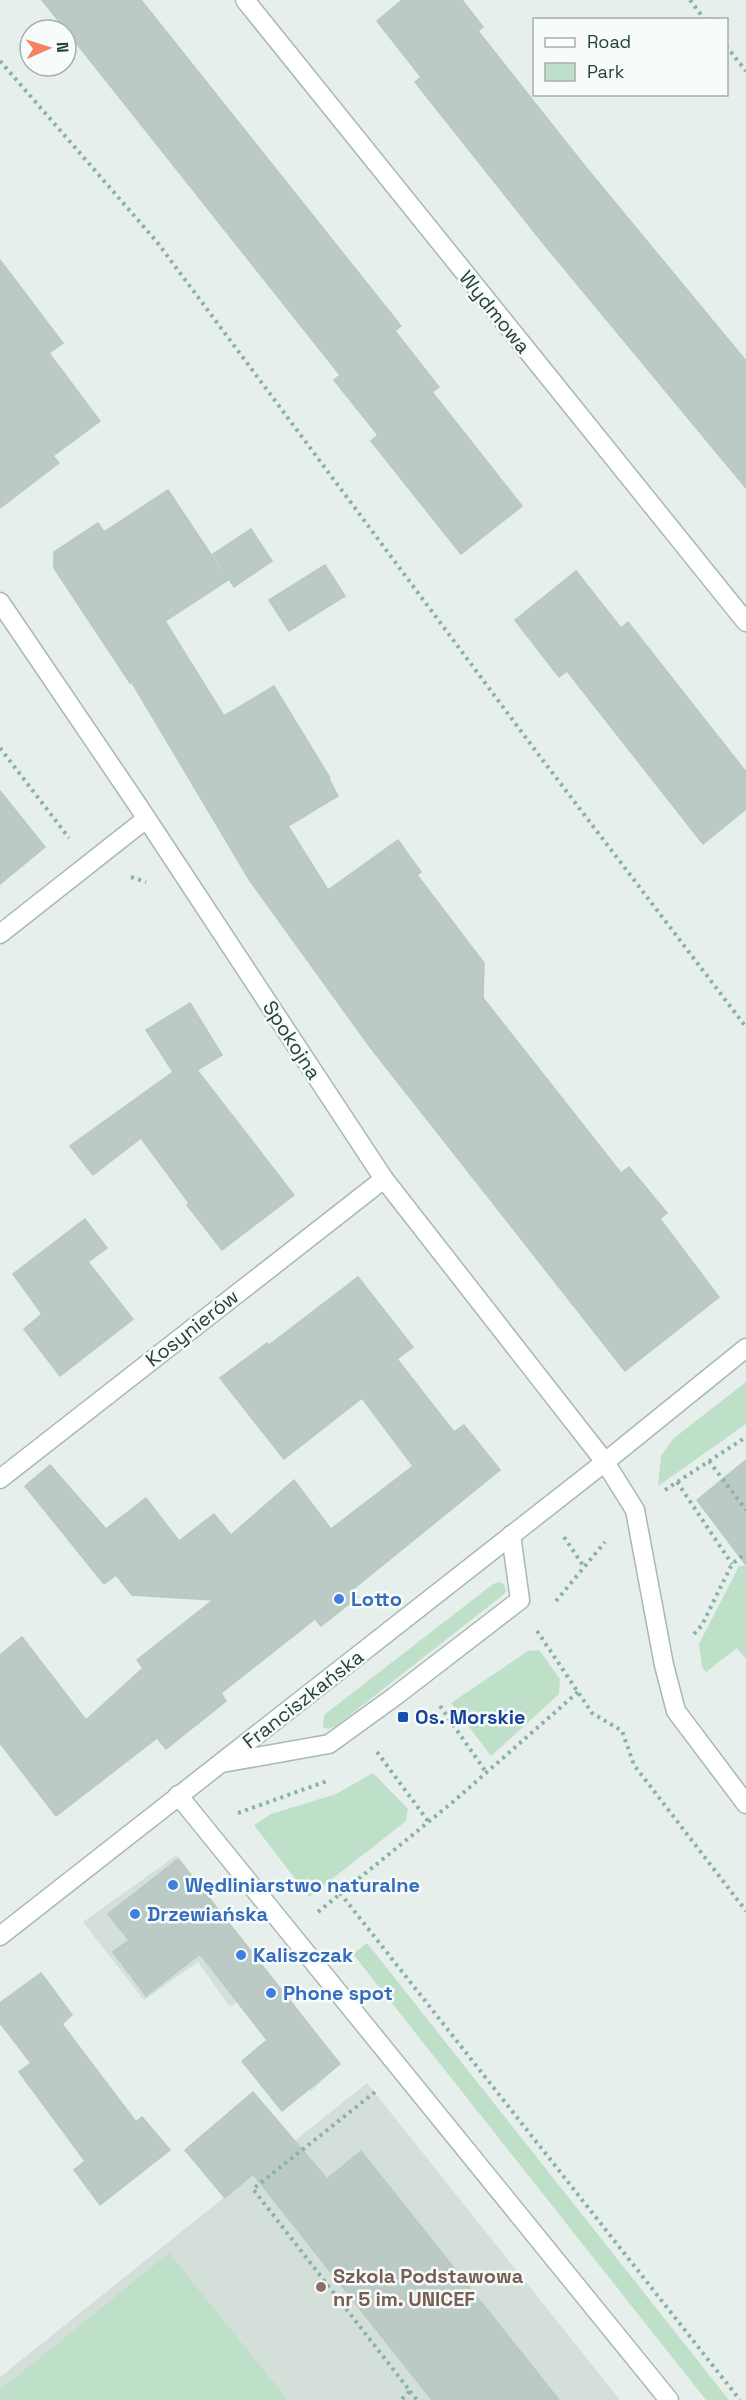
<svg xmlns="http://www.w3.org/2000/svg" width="746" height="2400" font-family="'Space Grotesk',sans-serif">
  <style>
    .built { fill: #d4dfda }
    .green { fill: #bfe0c8 }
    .building { fill: #bbcac4; stroke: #b8c9c2; stroke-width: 1.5 }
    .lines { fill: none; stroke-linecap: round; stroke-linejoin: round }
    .service-casing { stroke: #a8b8b2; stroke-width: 21 }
    .minor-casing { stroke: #a8b8b2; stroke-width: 21 }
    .path { stroke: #86b3a5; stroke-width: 4; stroke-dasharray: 3 4.5; stroke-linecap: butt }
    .service { stroke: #fff; stroke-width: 18 }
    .minor { stroke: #fff; stroke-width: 18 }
    .shop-dot { fill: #3f7fe0; stroke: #f7fbf9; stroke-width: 2 }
    .transit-dot { fill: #1a4fb4; stroke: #f7fbf9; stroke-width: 2 }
    .education-dot { fill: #8d6e63; stroke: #f7fbf9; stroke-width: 2 }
    .labels { text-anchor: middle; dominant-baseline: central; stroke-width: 5; stroke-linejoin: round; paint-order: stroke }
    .street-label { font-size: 20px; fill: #24423a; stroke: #f7fbf9 }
    .shop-label { font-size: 20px; font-weight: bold; fill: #366cbe; stroke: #f7fbf9; text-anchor: start }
    .transit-label { font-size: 20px; font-weight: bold; fill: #164399; stroke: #f7fbf9; text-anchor: start }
    .education-label { font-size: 20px; font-weight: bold; fill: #785e54; stroke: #f7fbf9; text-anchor: start }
  </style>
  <rect width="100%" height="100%" fill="#e6efeb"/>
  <!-- built -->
  <g class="built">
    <polygon points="177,1855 340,2064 310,2092 239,2001 230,2007 198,1962 144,2000 83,1922"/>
    <polygon points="367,2083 620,2400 0,2400 0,2377"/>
  </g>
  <!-- green -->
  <g class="green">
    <polygon points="746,1382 746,1424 658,1486 661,1456 674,1438"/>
    <polygon points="739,1566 746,1566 746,1659 737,1648 706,1672 702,1667 699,1644"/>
    <polygon points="499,1582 504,1584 506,1592 503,1595 336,1726 329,1729 323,1727 324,1715 493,1584"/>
    <polygon points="539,1650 560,1679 559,1694 491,1756 451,1703 528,1651"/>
    <polygon points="373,1773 408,1809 406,1821 309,1897 254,1825 271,1814 336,1794"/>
    <polygon points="367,1943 729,2400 706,2400 353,1954"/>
    <polygon points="169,2253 288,2400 0,2400 0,2390"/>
  </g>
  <!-- building -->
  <g class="building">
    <polygon points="42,0 141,0 401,326 395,331 439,387 432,392 522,506 461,554 371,441 378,435 334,380 340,375"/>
    <polygon points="402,0 462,0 483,27 478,31 584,165 746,361 746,488 543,243 415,82 421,77 377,21"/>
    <polygon points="0,260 63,343 49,353 100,421 53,456 59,463 0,508"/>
    <polygon points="168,490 228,580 165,621 224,716 274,686 330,778 329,779 338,796 288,826 328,890 398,840 421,872 417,875 484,963 483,998 621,1173 629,1167 667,1213 660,1219 719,1297 625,1371 370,1047 250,881 131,681 130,683 54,568 54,552 98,523 104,532"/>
    <polygon points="251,529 272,561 234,587 213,554"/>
    <polygon points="325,565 345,596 289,631 269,600"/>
    <polygon points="576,571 621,628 628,622 746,772 746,809 703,844 567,671 559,677 515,620"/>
    <polygon points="0,791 45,847 0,884"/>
    <polygon points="190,1003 222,1055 197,1070 294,1195 222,1250 187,1205 189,1203 141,1138 93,1175 70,1146 173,1072 146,1030"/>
    <polygon points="85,1219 107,1248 88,1262 133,1319 60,1376 24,1329 42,1314 13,1274"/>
    <polygon points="358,1277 413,1347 397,1359 454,1432 464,1425 500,1470 352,1590 358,1597 321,1626 315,1619 221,1693 226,1701 166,1749 157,1738 56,1816 0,1743 0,1655 22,1637 86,1720 143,1668 137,1660 213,1600 132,1595 116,1575 104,1584 25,1486 50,1465 106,1529 146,1498 179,1541 214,1514 231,1535 294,1480 331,1529 413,1466 362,1398 284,1459 220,1378 267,1343 269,1345"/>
    <polygon points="746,1460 746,1565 697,1500"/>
    <polygon points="178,1859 340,2064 282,2111 242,2061 267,2040 200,1954 146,1996 113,1952 129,1940 108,1914"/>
    <polygon points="41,1973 72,2015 62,2024 136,2122 142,2117 170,2150 100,2205 74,2170 85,2161 19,2072 31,2063 0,2023 0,2003"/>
    <polygon points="253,2092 327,2179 361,2151 559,2400 432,2400 253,2174 225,2198 185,2150"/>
  </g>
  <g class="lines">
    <defs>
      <g id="service">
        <polyline points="0,934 146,819"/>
        <polyline points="605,1462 635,1510 664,1665 676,1711 746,1804"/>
        <polyline points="222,1763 329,1744 394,1697 520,1600 511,1535"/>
        <polyline points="178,1795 669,2400"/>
      </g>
      <g id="minor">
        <polyline points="245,0 746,622"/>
        <polyline points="0,602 137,804 384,1179 605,1462"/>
        <polyline points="0,1479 384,1179"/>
        <polyline points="0,1936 605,1462 746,1348"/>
      </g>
    </defs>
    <!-- service casing -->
    <use href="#service" class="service-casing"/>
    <!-- minor casing -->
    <use href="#minor" class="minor-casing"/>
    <!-- path -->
    <g class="path">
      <polyline points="690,0 705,20"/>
      <polyline points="726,46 746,71"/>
      <polyline points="0,61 157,242 535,750 746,1027"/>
      <polyline points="0,748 69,838"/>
      <polyline points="131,877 146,882"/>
      <polyline points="709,1461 746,1510"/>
      <polyline points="677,1482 732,1564"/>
      <polyline points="665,1490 746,1437"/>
      <polyline points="564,1537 584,1567"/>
      <polyline points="556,1601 605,1542"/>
      <polyline points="537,1631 592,1713 622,1731 634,1765 746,1911"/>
      <polyline points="694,1634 702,1625 732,1564 746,1553"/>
      <polyline points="440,1706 486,1772"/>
      <polyline points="377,1752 428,1821"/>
      <polyline points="238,1813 327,1781"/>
      <polyline points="340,1893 740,2400"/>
      <polyline points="318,1912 454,1801 578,1692"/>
      <polyline points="375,2092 253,2189 410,2391 401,2400"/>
      <polyline points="410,2391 417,2400"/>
    </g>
    <!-- service -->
    <use href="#service" class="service"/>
    <!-- minor -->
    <use href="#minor" class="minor"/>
  </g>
  <!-- markers -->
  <g class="shop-dot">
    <circle cx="339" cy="1599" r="6"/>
    <circle cx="173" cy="1885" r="6"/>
    <circle cx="135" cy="1914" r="6"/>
    <circle cx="241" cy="1955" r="6"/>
    <circle cx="271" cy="1993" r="6"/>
  </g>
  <rect class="transit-dot" x="397" y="1711" width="12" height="12" rx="3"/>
  <circle class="education-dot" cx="321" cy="2287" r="6"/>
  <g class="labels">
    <!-- street labels -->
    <g class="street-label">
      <text transform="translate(495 312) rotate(51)">Wydmowa</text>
      <text transform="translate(292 1040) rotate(57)">Spokojna</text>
      <text transform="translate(192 1328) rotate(-38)">Kosynierów</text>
      <text transform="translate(303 1699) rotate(-38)">Franciszkańska</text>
    </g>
    <!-- shop labels -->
    <g class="shop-label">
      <text x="351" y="1599">Lotto</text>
      <text x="185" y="1885">Wędliniarstwo naturalne</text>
      <text x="147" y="1914">Drzewiańska</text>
      <text x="253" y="1955">Kaliszczak</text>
      <text x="283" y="1993">Phone spot</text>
    </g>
    <!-- transit labels -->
    <g class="transit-label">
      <text x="415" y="1717">Os. Morskie</text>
    </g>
    <!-- education labels -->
    <g class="education-label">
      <text x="333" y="2276">Szkola Podstawowa<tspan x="333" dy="23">nr 5 im. UNICEF</tspan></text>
    </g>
  </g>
  <!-- legend -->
  <rect x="533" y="18" width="195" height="78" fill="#f7fbf9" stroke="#a3b1ad" stroke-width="1.5"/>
  <rect x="545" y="38" width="30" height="9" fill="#ffffff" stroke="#a3b1ad" stroke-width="1.5"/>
  <text x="587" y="48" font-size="18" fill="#24423a">Road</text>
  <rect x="545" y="63" width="30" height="18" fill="#bfe0c8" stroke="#a3b1ad" stroke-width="1.5"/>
  <text x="587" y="78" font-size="18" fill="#24423a">Park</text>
  <!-- north arrow -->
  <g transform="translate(48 48) rotate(87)"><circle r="28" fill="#f7fbf9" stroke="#a3b1ad" stroke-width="1.5"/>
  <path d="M0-4.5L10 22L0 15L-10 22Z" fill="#f4845f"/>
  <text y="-9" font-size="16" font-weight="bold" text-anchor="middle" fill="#24423a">N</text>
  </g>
</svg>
